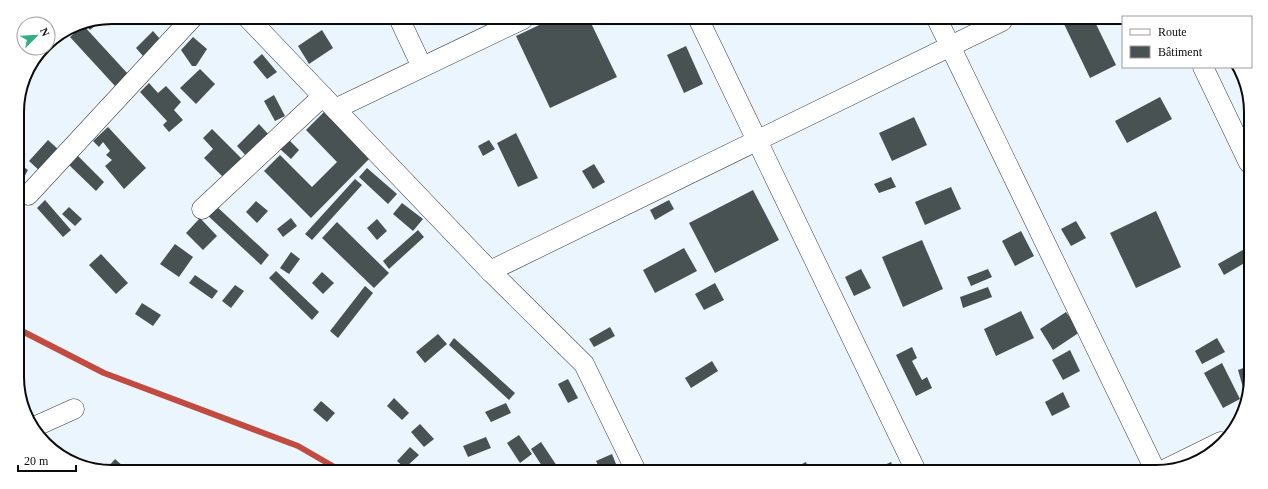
<svg xmlns="http://www.w3.org/2000/svg" width="1268" height="489" font-family="'Times New Roman',serif">
  <style>
    .lines { fill: none; stroke-linecap: round; stroke-linejoin: round }
    .stream { stroke: #c14b41; stroke-width: 6 }
    .building { fill: #495253 }
    .minor-casing { stroke: #3e3e3e; stroke-width: 21 }
    .minor { stroke: #fff; stroke-width: 20 }
    .rim { fill: none; stroke: #0b0b0b; stroke-width: 2 }
  </style>
  <rect width="100%" height="100%" fill="#ebf5fd"/>
  <g class="lines">
    <!-- stream -->
    <polyline class="stream" points="18,329 104,373 298,446 336,468"/>
  </g>
  <!-- building -->
  <g class="building">
    <polygon points="552,19 589,19 617,77 550,108 516,36"/>
    <polygon points="94,21 97,24 90,30 84,23"/>
    <polygon points="1063,22 1095,22 1116,65 1090,78"/>
    <polygon points="83,25 128,74 115,86 70,37"/>
    <polygon points="322,30 333,48 309,64 298,46"/>
    <polygon points="153,31 160,39 143,56 136,48"/>
    <polygon points="193,37 207,49 196,66 192,66 181,50"/>
    <polygon points="686,46 703,84 684,93 667,55"/>
    <polygon points="262,54 277,72 267,79 253,62"/>
    <polygon points="200,69 215,84 196,104 180,88"/>
    <polygon points="149,83 158,93 166,86 181,102 174,110 183,120 169,132 163,125 167,121 140,92"/>
    <polygon points="274,95 285,116 275,121 264,101"/>
    <polygon points="1160,97 1172,119 1127,143 1115,121"/>
    <polygon points="324,112 370,158 311,218 264,171 280,155 312,187 337,162 306,130"/>
    <polygon points="914,117 927,145 892,161 879,133"/>
    <polygon points="259,124 270,136 248,158 237,146"/>
    <polygon points="108,127 146,168 124,189 105,166 112,160 106,155 110,151 103,142 99,147 93,141"/>
    <polygon points="212,129 242,159 223,177 204,158 213,149 203,138"/>
    <polygon points="516,133 538,178 518,187 497,143"/>
    <polygon points="48,140 60,151 41,172 29,161"/>
    <polygon points="289,140 299,150 291,159 280,149"/>
    <polygon points="489,140 495,149 483,156 478,146"/>
    <polygon points="78,156 104,182 96,191 69,165"/>
    <polygon points="18,163 28,170 23,179 18,176"/>
    <polygon points="594,164 605,182 593,189 582,171"/>
    <polygon points="367,168 397,194 388,204 359,177"/>
    <polygon points="891,177 896,187 879,193 874,184"/>
    <polygon points="355,179 362,185 312,240 305,234"/>
    <polygon points="951,187 961,209 925,225 915,202"/>
    <polygon points="753,190 779,240 715,273 689,223"/>
    <polygon points="45,200 71,230 63,237 37,208"/>
    <polygon points="669,200 674,209 655,220 650,210"/>
    <polygon points="256,201 268,211 257,223 246,212"/>
    <polygon points="402,203 423,219 413,231 393,214"/>
    <polygon points="215,205 269,255 261,265 206,214"/>
    <polygon points="69,207 82,219 75,226 62,214"/>
    <polygon points="1156,211 1181,267 1136,288 1110,233"/>
    <polygon points="200,218 217,236 203,250 186,233"/>
    <polygon points="291,218 297,226 283,237 277,229"/>
    <polygon points="377,219 387,231 377,240 367,228"/>
    <polygon points="1076,221 1086,238 1071,246 1061,229"/>
    <polygon points="337,222 389,273 374,288 322,238"/>
    <polygon points="418,230 424,237 389,269 383,261"/>
    <polygon points="1021,231 1034,256 1015,266 1002,241"/>
    <polygon points="922,240 943,289 903,307 882,257"/>
    <polygon points="175,244 193,257 179,277 160,264"/>
    <polygon points="1248,247 1248,261 1224,275 1218,264"/>
    <polygon points="684,248 697,271 655,293 643,270"/>
    <polygon points="291,252 300,259 289,274 280,268"/>
    <polygon points="101,254 128,283 116,294 89,265"/>
    <polygon points="861,269 871,288 854,296 845,277"/>
    <polygon points="988,269 992,277 971,286 967,277"/>
    <polygon points="276,271 319,312 312,320 269,278"/>
    <polygon points="322,272 334,283 323,294 312,283"/>
    <polygon points="195,275 218,291 212,299 189,283"/>
    <polygon points="715,283 724,300 704,310 695,294"/>
    <polygon points="235,285 244,291 231,308 222,301"/>
    <polygon points="365,286 373,293 338,338 330,331"/>
    <polygon points="988,287 992,297 963,308 960,297"/>
    <polygon points="142,303 161,315 153,326 135,314"/>
    <polygon points="1021,311 1034,338 996,356 984,329"/>
    <polygon points="1066,312 1080,332 1053,350 1040,329"/>
    <polygon points="610,327 615,336 594,347 589,339"/>
    <polygon points="438,334 447,344 425,363 416,352"/>
    <polygon points="454,338 515,393 509,400 449,345"/>
    <polygon points="1217,338 1225,352 1202,364 1195,351"/>
    <polygon points="912,347 917,358 912,361 922,380 927,377 932,388 916,396 896,355"/>
    <polygon points="1070,350 1080,371 1063,380 1052,360"/>
    <polygon points="712,361 718,371 691,388 685,378"/>
    <polygon points="1222,363 1240,399 1223,408 1204,373"/>
    <polygon points="1246,367 1246,398 1238,370"/>
    <polygon points="568,379 578,398 568,403 558,384"/>
    <polygon points="1063,392 1070,407 1052,416 1045,402"/>
    <polygon points="394,398 409,413 402,420 387,406"/>
    <polygon points="321,401 335,413 327,422 313,410"/>
    <polygon points="506,403 511,413 491,422 485,412"/>
    <polygon points="420,424 434,439 424,447 411,432"/>
    <polygon points="519,435 532,454 520,463 507,443"/>
    <polygon points="486,437 491,448 468,457 463,446"/>
    <polygon points="541,442 559,469 544,469 531,449"/>
    <polygon points="410,447 419,455 405,468 397,461"/>
    <polygon points="612,454 618,469 600,469 596,461"/>
    <polygon points="115,459 124,467 108,467"/>
    <polygon points="806,462 809,470 798,470 796,467"/>
    <polygon points="891,462 895,471 874,470"/>
  </g>
  <g class="lines">
    <defs>
      <g id="minor">
        <polyline points="248,18 490,271 584,364 635,469"/>
        <polyline points="399,18 422,67"/>
        <polyline points="699,20 916,471"/>
        <polyline points="938,21 1156,472"/>
        <polyline points="1203,67 1249,163"/>
        <polyline points="335,109 523,19"/>
        <polyline points="28,195 193,17"/>
        <polyline points="202,209 323,96"/>
        <polyline points="490,271 1002,21"/>
        <polyline points="34,427 74,409"/>
        <polyline points="1160,472 1221,442"/>
      </g>
    </defs>
    <!-- minor casing -->
    <use href="#minor" class="minor-casing"/>
    <!-- minor -->
    <use href="#minor" class="minor"/>
  </g>
  <!-- crop -->
  <path d="M0 0H1268V489H0ZM112 24H1156A88 88 0 0 1 1244 112V377A88 88 0 0 1 1156 465H112A88 88 0 0 1 24 377V112A88 88 0 0 1 112 24Z" fill="#fff" fill-rule="evenodd"/>
  <path class="rim" d="M112 24H1156A88 88 0 0 1 1244 112V377A88 88 0 0 1 1156 465H112A88 88 0 0 1 24 377V112A88 88 0 0 1 112 24Z"/>
  <!-- legend -->
  <rect x="1122" y="16" width="130" height="52" fill="#ffffff" stroke="#9d9d9d"/>
  <rect x="1130" y="29" width="20" height="6" fill="#ffffff" stroke="#9d9d9d"/>
  <text x="1158" y="36" font-size="12" fill="#0b0b0b">Route</text>
  <rect x="1130" y="46" width="20" height="12" fill="#495253" stroke="#9d9d9d"/>
  <text x="1158" y="56" font-size="12" fill="#0b0b0b">Bâtiment</text>
  <!-- north arrow -->
  <g transform="translate(36 36) rotate(66)"><circle r="19" fill="#ffffff" stroke="#9d9d9d"/>
  <path d="M0-3L7 15L0 10L-7 15Z" fill="#30ae7f"/>
  <text y="-6" font-size="11" font-weight="bold" text-anchor="middle" fill="#0b0b0b">N</text>
  </g>
  <!-- scale -->
  <path d="M18 465v6h58v-6" fill="none" stroke="#0b0b0b" stroke-width="2"/>
  <text x="24" y="465" font-size="12" fill="#0b0b0b" stroke="#ffffff" stroke-width="3" paint-order="stroke">20 m</text>
</svg>
